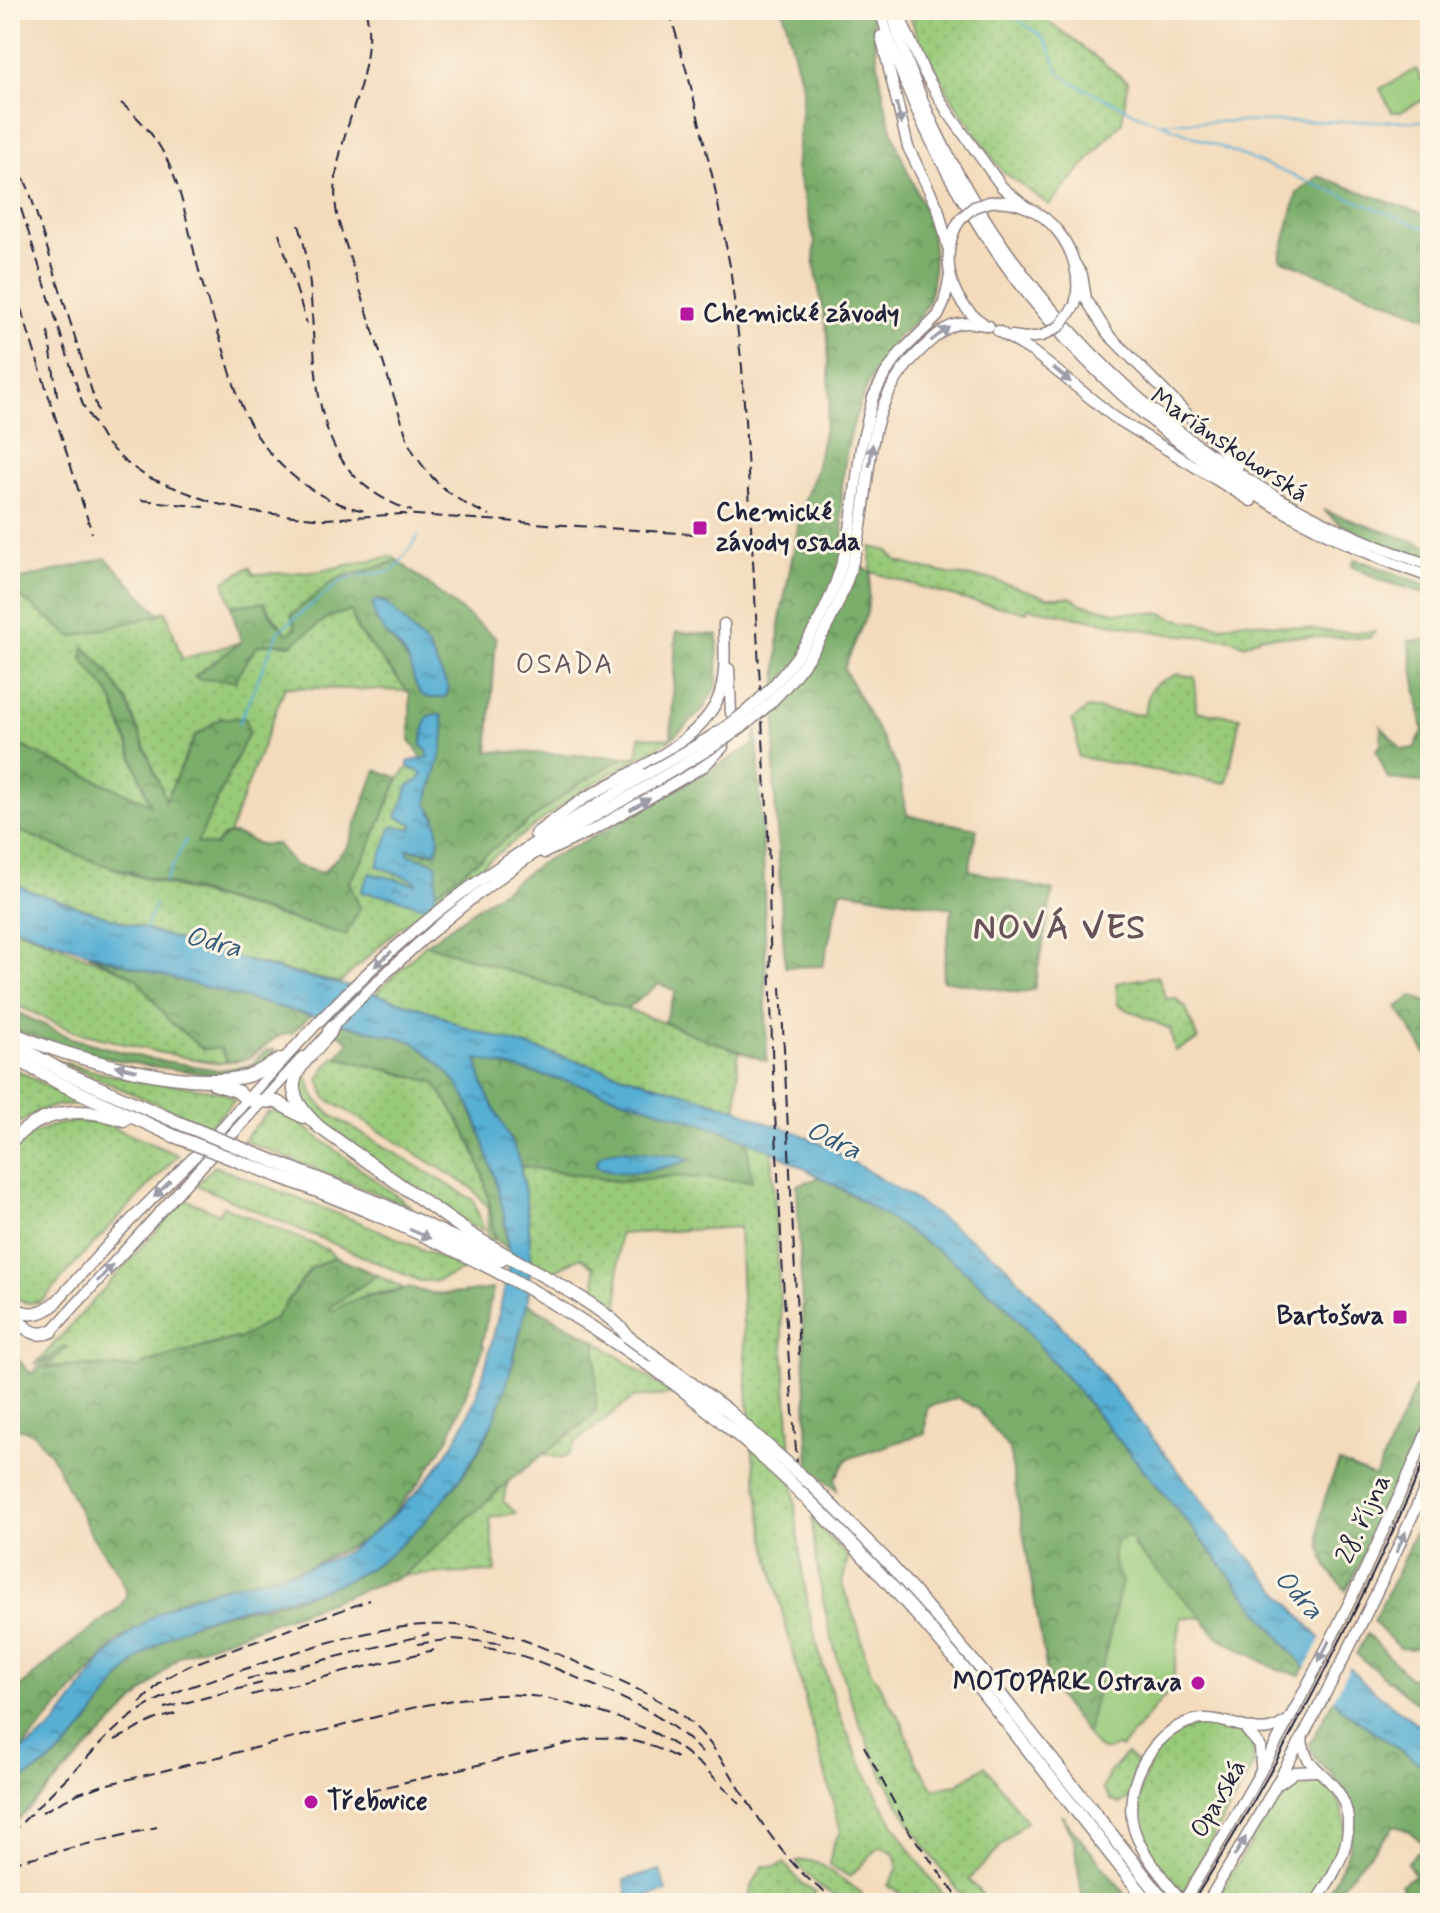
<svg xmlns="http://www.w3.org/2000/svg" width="1440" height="1913" font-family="Mynerve,sans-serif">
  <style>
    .grass { fill: url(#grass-dots); stroke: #5e765a; stroke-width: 2 }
    .forest { fill: url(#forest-crowns); stroke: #4e6852; stroke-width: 2; fill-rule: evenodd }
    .pitch { fill: #99ca7a; stroke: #5e765a; stroke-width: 2 }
    .water { fill: url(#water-ripples); stroke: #3c6888; stroke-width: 2 }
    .pier { fill: #f3dbbc }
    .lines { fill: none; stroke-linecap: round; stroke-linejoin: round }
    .stream { stroke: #57afd4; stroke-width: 2 }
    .major-casing { stroke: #8a7e7c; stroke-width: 13 }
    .highway-casing { stroke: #8a7e7c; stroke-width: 15 }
    .major { stroke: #fff; stroke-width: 10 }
    .highway { stroke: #fff; stroke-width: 12 }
    .tram { stroke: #22223b; stroke-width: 2 }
    .rail { stroke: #22223b; stroke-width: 2; stroke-dasharray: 12 6; stroke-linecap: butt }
    .major-bridge-casing { stroke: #8a7e7c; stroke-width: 13; stroke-linecap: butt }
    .highway-bridge-casing { stroke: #8a7e7c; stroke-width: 15; stroke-linecap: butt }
    .major-bridge { stroke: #fff; stroke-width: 10 }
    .highway-bridge { stroke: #fff; stroke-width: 12 }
    .oneway { fill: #9c9ca7 }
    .poi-dot { fill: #b5179e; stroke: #fcf5e5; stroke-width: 3 }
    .labels { text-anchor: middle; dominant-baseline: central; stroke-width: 6; stroke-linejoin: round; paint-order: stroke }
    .poi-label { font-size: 26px; font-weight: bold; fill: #22223b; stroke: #fcf5e5; text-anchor: start }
    .street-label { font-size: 26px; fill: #22223b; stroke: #fcf5e5 }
    .neighbourhood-label { font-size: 28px; letter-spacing: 2px; fill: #665258; stroke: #fcf5e5 }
    .water-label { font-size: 28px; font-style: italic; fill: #375a78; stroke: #fcf5e5 }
    .district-label { font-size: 34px; font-weight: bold; letter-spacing: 2px; fill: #665258; stroke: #fcf5e5 }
  </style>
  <defs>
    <pattern id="grass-dots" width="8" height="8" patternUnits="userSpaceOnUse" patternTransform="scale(2)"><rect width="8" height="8" fill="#99ca7a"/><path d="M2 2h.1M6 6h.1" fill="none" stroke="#84ad6a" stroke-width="1.8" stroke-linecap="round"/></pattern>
    <pattern id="forest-crowns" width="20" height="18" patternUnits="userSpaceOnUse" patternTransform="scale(2)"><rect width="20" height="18" fill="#7aae6a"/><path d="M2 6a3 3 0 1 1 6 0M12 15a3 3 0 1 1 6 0" fill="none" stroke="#648d58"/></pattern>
    <pattern id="water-ripples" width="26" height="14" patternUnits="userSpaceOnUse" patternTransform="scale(2)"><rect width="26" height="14" fill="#57afd4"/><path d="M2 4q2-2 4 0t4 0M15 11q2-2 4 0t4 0" fill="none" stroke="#488ead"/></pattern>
  </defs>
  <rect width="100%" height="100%" fill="#fcf5e5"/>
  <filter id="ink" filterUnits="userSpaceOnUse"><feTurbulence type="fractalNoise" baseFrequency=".0125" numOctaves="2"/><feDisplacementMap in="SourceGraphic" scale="16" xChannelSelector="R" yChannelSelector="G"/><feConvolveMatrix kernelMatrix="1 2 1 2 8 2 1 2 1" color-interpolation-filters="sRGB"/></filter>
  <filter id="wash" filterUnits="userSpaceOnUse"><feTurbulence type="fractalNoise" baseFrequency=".006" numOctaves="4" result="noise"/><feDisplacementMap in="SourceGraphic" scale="32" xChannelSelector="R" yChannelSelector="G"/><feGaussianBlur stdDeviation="1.8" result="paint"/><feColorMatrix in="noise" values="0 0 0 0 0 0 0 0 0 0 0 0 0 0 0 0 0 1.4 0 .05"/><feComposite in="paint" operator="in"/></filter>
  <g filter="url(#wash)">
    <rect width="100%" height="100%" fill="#f3dbbc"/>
    <!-- grass -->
    <g class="grass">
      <polygon points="908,10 1034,10 1128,82 1122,122 1049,205 1002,171 956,105 918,38"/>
      <polygon points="871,547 888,551 897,561 917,567 954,575 991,579 1047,597 1071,597 1081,604 1116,612 1161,613 1175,619 1222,626 1243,621 1334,632 1375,632 1369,638 1262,636 1245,645 1232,639 1169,634 1028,608 1027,612 966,600 871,572"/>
      <path d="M 392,556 L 397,560 C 381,569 343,573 332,582 C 315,598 307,622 287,634 L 264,603 L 231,606 L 224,581 L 250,567 L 253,574 L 314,572 Z"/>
      <polygon points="10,589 72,636 166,611 182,659 241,642 195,676 240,671 257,646 273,643 291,645 329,617 351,610 357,630 408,691 285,687 229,834 222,836 215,846 196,843 249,732 195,736 166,801 126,700 84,648 82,659 111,696 150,805 15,746 10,741"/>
      <path d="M 1178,674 L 1195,677 L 1196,711 L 1240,717 L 1227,783 L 1078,757 L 1077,735 L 1071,721 L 1088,708 L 1143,715 C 1147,708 1146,702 1149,694 C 1153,682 1167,679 1178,674 Z"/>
      <path d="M 640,736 L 671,739 L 579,792 L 398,929 L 340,983 C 233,961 131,925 28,890 L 10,881 L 10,827 L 126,873 L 346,935 L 349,883 L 368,850 L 399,778 L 408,768 L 408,762 L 429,757 L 409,855 L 433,862 L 436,892 L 578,784 L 625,757 L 637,757 Z"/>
      <polygon points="10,926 137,977 221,1048 227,1062 217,1063 157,1052 73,1031 10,1002"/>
      <polygon points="426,944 626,1009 738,1050 737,1109 463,1027 433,1012 375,994"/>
      <polygon points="1158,976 1166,999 1175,998 1186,1008 1198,1040 1175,1051 1170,1029 1118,1005 1116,983"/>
      <path d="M 335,1057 L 434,1082 C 473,1139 489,1171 493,1242 L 487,1238 L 488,1208 L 472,1188 L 326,1098 L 319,1079 L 326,1066 Z"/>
      <polygon points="54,1060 105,1074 222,1092 235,1100 209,1126"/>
      <path d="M 10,1066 L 84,1106 C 56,1100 31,1112 10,1131 Z"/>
      <path d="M 303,1072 L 306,1072 C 311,1092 316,1103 333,1116 L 473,1200 L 484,1230 L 469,1225 L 361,1151 L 312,1113 L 298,1085 Z"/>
      <polygon points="275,1111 299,1123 413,1208 243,1140 267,1113"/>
      <path d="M 82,1121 L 110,1126 L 178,1155 L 82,1256 L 47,1296 L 39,1302 L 29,1303 L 21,1301 L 10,1293 L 10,1156 C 27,1131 53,1123 82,1121 Z"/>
      <path d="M 747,1140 L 772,1151 C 776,1238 781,1325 788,1412 C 793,1476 796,1541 808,1605 C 829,1713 880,1818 950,1903 L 908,1903 L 910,1899 L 888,1886 L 898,1868 L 894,1853 L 880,1846 L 850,1877 L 829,1864 L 833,1844 L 841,1832 C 817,1740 789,1648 769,1555 C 746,1447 744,1337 739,1227 L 619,1234 L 618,1314 L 597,1298 L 594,1267 L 581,1257 L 551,1272 L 530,1260 L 521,1166 L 622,1182 L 673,1176 L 751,1181 Z"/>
      <polygon points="214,1166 369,1226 466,1269 437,1281 420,1281 196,1185"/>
      <path d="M 185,1199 L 219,1214 L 223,1206 L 328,1250 L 335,1257 L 311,1268 L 275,1318 L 236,1341 L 235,1338 L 143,1363 L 142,1367 C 109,1369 76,1362 43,1368 L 64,1349 L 35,1365 Z"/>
      <polygon points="377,1275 405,1289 367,1295 332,1313 329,1308"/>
      <polygon points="596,1341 673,1395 634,1397 576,1442 568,1455 559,1458 544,1454 591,1417 596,1408"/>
      <polygon points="508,1482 503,1501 516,1513 490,1518 496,1572 404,1575"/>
      <path d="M 812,1519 L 848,1557 L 842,1584 L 858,1627 L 869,1668 L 902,1723 L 917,1763 L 934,1789 L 956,1785 L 985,1766 L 1027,1822 L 1015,1831 L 969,1880 L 990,1903 L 969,1903 C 876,1797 823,1659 812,1519 Z"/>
      <path d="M 1214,1725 C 1239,1731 1256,1734 1254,1764 L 1182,1893 C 1168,1876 1151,1858 1143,1837 C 1130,1802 1148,1747 1184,1730 C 1193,1726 1203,1726 1214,1725 Z"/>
      <polygon points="1126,1754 1139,1765 1128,1799 1119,1804 1111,1800 1103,1789 1109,1773"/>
      <path d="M 1308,1775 C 1339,1784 1353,1823 1341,1853 C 1334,1868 1323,1883 1315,1897 L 1310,1903 L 1214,1903 L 1283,1787 L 1295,1776 Z"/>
      <path d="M 803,1860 L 817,1862 L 862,1893 L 862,1903 C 835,1903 812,1882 796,1861 Z"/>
      <polygon points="784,1863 802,1884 816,1893 810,1897 810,1903 747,1903 754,1882 763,1866 774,1867"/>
    </g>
    <!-- forest -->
    <g class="forest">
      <path d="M 783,10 L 871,10 C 877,58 882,107 900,153 C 918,200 937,220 933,275 C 932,291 928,307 917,320 C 911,327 901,332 895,340 C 851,398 829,489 849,559 L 871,572 L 867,613 L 844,669 L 898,768 L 907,815 L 977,829 L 969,870 L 1053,891 L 1034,989 L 1021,993 L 942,980 L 952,908 L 841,890 L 823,966 L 785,967 L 774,782 L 779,625 L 802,508 L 816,470 L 830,403 L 828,338 L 814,262 L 815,242 L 796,168 L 803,89 Z"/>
      <polygon points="1318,176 1430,217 1430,318 1280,259 1297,193"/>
      <path d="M 1325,511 L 1430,547 L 1430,559 C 1400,549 1346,535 1325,511 Z"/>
      <polygon points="106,558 160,615 72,637 10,589 10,582"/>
      <polygon points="1355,559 1430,586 1430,595 1383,581 1351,566"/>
      <path d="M 397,560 L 496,638 L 488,751 L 625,757 L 578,784 L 435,893 C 437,861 440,864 409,855 L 407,849 L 427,853 L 436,851 L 439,842 L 435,814 L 427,805 L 423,760 L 410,740 L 410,694 L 357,629 L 351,611 L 328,617 L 291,645 L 273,643 L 257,646 L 240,671 L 236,681 L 198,679 L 195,676 L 241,642 L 231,606 L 264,602 L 272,617 L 287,634 L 296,628 L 291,615 L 334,580 L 355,576 ZM 378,600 L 384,601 L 428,647 L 411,666 L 402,652 L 384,631 L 373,603 Z"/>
      <polygon points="676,632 718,635 717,686 701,712 671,739"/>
      <polygon points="1430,640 1430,783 1388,779 1376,750 1381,745 1381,726 1402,750 1414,748 1423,731 1409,641"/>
      <path d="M 84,647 L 107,671 L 126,700 L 166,800 L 195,736 L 221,718 L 246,718 L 249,732 L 197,843 L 215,846 C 230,826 238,835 256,843 C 262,846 269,844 277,844 L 294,865 L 322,873 L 348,846 L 376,770 L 399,778 L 368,850 L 349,882 L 360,908 L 346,935 L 95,862 L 10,827 L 10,741 L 150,804 L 111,696 L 82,659 Z"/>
      <polygon points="757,729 764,880 767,1061 699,1037 664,1022 676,991 659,984 626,1009 426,944 545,860 601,833 753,745"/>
      <path d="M 88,954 L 310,1016 L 292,1033 C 272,1034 264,1051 247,1058 C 241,1061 233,1061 227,1062 L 221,1048 L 203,1049 L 170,1022 L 136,978 Z"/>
      <polygon points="1413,996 1430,1004 1430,1060 1397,1007"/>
      <path d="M 10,1009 L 71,1038 L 145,1058 L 219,1070 L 250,1065 L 267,1050 L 275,1050 C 265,1065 246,1074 228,1075 C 209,1076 190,1071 172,1069 C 115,1062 64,1049 10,1028 Z"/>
      <path d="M 343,1024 L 412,1041 L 437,1059 L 460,1084 L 483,1139 L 501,1198 L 508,1249 L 493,1237 C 489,1170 472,1136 434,1082 L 337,1057 L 349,1042 L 337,1032 Z"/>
      <polygon points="476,1058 575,1083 728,1132 747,1140 752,1181 673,1176 622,1182 521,1166 485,1094"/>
      <polygon points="821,1177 895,1221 956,1263 1007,1307 1176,1508 1305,1666 1301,1675 1278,1670 1215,1635 1203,1618 1149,1564 1128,1537 1117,1541 1118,1574 1122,1581 1087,1734 1049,1685 1009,1449 978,1409 958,1398 927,1407 925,1433 847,1459 835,1479 837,1491 809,1467 797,1185"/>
      <path d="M 335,1257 L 377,1275 L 329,1308 L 332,1312 C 360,1291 382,1299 410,1287 C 435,1299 467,1292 493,1289 L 482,1343 L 484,1347 L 450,1435 L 423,1478 L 376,1534 L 308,1567 L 178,1601 L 116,1642 L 10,1762 L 10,1696 L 68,1646 L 120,1607 L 126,1596 L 126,1589 L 119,1574 L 92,1536 L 51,1455 L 34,1434 L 21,1429 L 10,1429 L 10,1350 L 31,1374 L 63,1346 L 67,1347 L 45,1368 C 77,1363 110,1369 142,1367 L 142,1364 L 236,1338 L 237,1340 L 275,1318 L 312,1268 Z"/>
      <path d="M 527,1303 L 596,1341 L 596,1407 L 591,1417 L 508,1482 L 404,1575 L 179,1656 L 10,1828 L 10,1787 C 31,1774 52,1763 69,1745 C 93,1721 109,1689 133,1664 C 143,1653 159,1643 171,1635 C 212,1609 260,1611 304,1596 C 321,1590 339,1584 355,1576 C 402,1553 468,1479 489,1431 C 506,1390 517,1347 527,1303 Z"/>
      <path d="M 1430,1355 L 1430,1406 L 1394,1494 L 1346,1591 C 1340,1583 1332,1575 1327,1566 C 1310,1532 1325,1494 1339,1462 L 1375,1477 Z"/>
      <polygon points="1430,1497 1430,1573 1425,1585 1430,1590 1430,1645 1425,1644 1412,1649 1399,1648 1373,1621 1395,1578"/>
      <polygon points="1367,1634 1409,1677 1430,1684 1430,1714 1356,1654"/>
      <path d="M 1334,1698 L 1341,1708 L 1430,1771 L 1430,1849 L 1409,1831 L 1395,1826 L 1331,1897 L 1325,1897 C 1347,1860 1369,1820 1336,1780 C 1326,1767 1315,1763 1309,1746 Z"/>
      <polygon points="1061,1815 1133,1903 1083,1903 1074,1840"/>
      <polygon points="1418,1851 1430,1860 1430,1903 1412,1903 1401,1885 1415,1875 1407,1863"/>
    </g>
    <!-- pitch -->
    <g class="pitch">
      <polygon points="1416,69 1430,96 1401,112 1392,112 1380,89"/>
      <path d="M 1127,1537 L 1133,1539 L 1132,1545 L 1203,1618 L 1181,1617 L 1172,1687 L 1121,1748 L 1117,1746 C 1102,1756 1095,1747 1087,1734 L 1122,1581 C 1114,1568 1110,1555 1117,1541 Z"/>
    </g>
    <!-- water -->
    <g class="water">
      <path d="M 378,600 L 390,606 L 428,647 L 448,687 L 448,693 L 444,698 C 438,698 430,699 424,696 C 414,691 412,666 406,656 C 394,638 371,626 373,602 Z"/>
      <path d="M 430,715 L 441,715 C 451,738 432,780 427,803 C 437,819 442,833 436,852 L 407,849 L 409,855 L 433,862 L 437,866 L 435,902 L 426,908 L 393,897 L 361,892 L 370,873 L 416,884 L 416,881 L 377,866 L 391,828 L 395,826 L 412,829 L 413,824 L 397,817 L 409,785 L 418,781 L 423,774 L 408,767 L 408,762 L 429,757 L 427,751 L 421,746 L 426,720 Z"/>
      <path d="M 10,881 L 28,890 L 156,933 L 281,971 L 364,990 L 433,1012 L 463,1027 L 737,1109 L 764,1122 L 796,1132 L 828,1147 L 912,1198 L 1000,1260 L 1078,1344 L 1230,1536 L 1315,1633 L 1364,1683 L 1430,1734 L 1430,1771 L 1341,1708 L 1290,1650 L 1176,1508 L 1007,1307 L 956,1263 L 850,1193 L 772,1151 L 728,1132 L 575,1083 L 477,1059 C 482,1102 514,1132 521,1170 C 529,1209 532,1252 529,1291 C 528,1305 523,1319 520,1332 C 512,1367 503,1404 486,1436 C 459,1487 408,1550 355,1576 C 298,1606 226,1601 171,1635 C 159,1643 143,1653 133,1664 C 109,1689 93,1721 69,1745 C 52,1763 31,1774 10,1787 L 10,1757 C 26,1748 41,1739 54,1726 C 76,1700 92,1668 117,1645 C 128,1634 142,1624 155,1615 C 204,1583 267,1583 321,1563 C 330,1559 340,1556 348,1551 C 394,1520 441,1473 465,1422 C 480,1392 488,1358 496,1325 C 502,1300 510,1273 508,1248 C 507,1218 498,1188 489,1159 C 472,1103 461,1077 412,1041 C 277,1007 141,974 10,925 Z"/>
      <path d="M 623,1150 L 681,1156 L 691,1160 C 668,1167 616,1181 596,1165 C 599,1151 610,1151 623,1150 Z"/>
      <polygon points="660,1870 666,1891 629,1901 624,1880"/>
    </g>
    <!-- pier -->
    <polygon class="pier" points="1323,1635 1351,1664 1332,1702 1304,1672"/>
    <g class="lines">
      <!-- stream -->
      <g class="stream">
        <polyline points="1005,10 1040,35 1048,45 1059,72 1073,83 1142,116 1430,230"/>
        <polyline points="1163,122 1430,121"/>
        <polyline points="239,723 279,631 340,582 355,576 389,572 397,567 418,537"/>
        <polyline points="165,881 186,840"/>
        <polyline points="144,932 155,904"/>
      </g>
    </g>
  </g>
  <g filter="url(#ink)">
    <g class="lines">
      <defs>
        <g id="major">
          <path d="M 880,10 C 960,280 1166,485 1430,577"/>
          <path d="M 891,10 C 963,268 1176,483 1430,565"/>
          <polyline points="897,10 925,74 947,111 1002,187 1026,207"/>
          <polyline points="881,36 908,147 938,208 948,247"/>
          <path d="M 989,202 C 1045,195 1088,253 1075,305"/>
          <path d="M 961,218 C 938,253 948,300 983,323"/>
          <polyline points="1075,264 1082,275 1086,299 1108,334 1238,466"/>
          <polyline points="998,331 1033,352 1114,417 1251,501"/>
          <polyline points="1012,336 1026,338 1042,336"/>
          <polyline points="850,530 861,447 873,397 885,374 901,352 938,316 944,303 950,276"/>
          <path d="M 860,532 C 873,460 865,402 923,348 C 946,326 956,318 989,326"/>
          <polyline points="729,669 731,713"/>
          <path d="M 535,834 C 552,821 568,809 585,798 C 627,773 701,744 719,696 C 727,673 724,648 724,624"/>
          <polyline points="544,853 595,829 704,766 723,747"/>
          <path d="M 328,1031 C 388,969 450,911 522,862 C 563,833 609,809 652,783"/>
          <path d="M 218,1132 C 278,1066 337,997 405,939 C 479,874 563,824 647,774"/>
          <polyline points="230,1137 303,1057"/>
          <polyline points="55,1303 125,1226 198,1153"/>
          <polyline points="52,1331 210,1157"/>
          <polyline points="1247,1731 1260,1746 1261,1766"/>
          <path d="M 1302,1737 C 1304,1764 1315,1765 1331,1783 C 1367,1822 1339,1867 1315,1903"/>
          <polyline points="1280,1783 1295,1772 1316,1771"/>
          <path d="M 1189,1893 C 1281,1744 1362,1587 1430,1425"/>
          <path d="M 1179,1898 C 1163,1877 1143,1856 1135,1832 C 1119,1788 1155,1722 1203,1719 C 1233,1717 1257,1742 1285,1722"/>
          <path d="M 1207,1903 C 1290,1766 1366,1624 1430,1476"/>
        </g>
        <g id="highway">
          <path d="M 333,1026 L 330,1033 C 298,1070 273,1085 319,1127 C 369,1163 419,1198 469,1233 C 504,1257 608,1305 627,1336"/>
          <path d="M 10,1032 C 66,1057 183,1090 243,1077 C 258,1074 268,1065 282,1059"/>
          <polyline points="10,1042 66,1073 184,1125"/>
          <polyline points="10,1055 59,1083 174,1136"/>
          <polyline points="214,1084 237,1091 247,1100 277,1102 303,1117"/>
          <path d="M 10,1142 C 43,1109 81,1106 124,1120"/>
          <polyline points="253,1153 379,1203 501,1260"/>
          <path d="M 243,1163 C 339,1198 435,1236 524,1286 C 569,1311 611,1340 654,1368"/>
          <path d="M 10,1305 C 25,1317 41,1316 55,1303"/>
          <path d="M 10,1312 C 22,1325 33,1340 52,1331"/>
          <polyline points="806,1480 885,1559 984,1674 1166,1903"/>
          <polyline points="974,1681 1149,1903"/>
        </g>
      </defs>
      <!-- major casing -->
      <use href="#major" class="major-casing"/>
      <!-- highway casing -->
      <use href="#highway" class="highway-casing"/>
      <!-- major -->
      <use href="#major" class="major"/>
      <!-- highway -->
      <use href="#highway" class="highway"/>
      <!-- tram -->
      <path class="tram" d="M 1192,1903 C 1284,1758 1362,1605 1430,1448"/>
      <!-- rail -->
      <g class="rail">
        <path d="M 366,10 C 380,85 322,146 338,220 L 409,444 C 427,478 454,502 490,515"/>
        <polyline points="669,10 690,83 713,179 730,266 742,367 768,826 772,1050 784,1298 797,1463"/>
        <path d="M 121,103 C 180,151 181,204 199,271 C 205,294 213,318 221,341 C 229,366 235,392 246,416 C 269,463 314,502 366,511"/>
        <polyline points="10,145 29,190 98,411"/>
        <polyline points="10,174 83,405 105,442 124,461 147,477 214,503 252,512 325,519 402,514 694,534"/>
        <polyline points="10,224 21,258"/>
        <path d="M 299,225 C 331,328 280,466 412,511"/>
        <polyline points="279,233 307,324"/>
        <polyline points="10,250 21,284"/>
        <polyline points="10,274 92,533"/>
        <polyline points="48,331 58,402"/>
        <polyline points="141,500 204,507"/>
        <polyline points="781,987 799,1355"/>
        <polyline points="417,1644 453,1639 501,1643"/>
        <path d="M 485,1648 C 521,1652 553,1667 586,1682 C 629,1701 669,1717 702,1753"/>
        <polyline points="247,1679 429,1634"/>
        <polyline points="251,1695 434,1650"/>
        <polyline points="140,1703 162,1681 185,1667 370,1600"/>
        <polyline points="165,1708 262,1683"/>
        <polyline points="115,1740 154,1720 181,1712"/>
        <polyline points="864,1746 909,1831 962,1903"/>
        <path d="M 351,1795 L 592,1738 C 625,1736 654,1744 682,1761"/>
        <path d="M 42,1812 L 79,1793 L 104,1785 C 177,1768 249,1749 322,1731 C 381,1716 439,1698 500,1695 C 527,1693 552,1699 577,1706 C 657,1727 684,1744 740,1804"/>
        <path d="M 10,1835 C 34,1810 58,1786 83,1762 C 100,1744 116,1727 136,1713 C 169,1690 210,1681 248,1668 C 322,1643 412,1612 490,1630 C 526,1638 559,1655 592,1669 C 627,1685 663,1698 692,1724 C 715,1745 729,1772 745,1797 C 771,1838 799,1880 842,1903"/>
        <polyline points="10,1863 157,1827"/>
      </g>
      <defs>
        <g id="major-bridge">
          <polyline points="961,218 974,207 989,202"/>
          <polyline points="1042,336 1060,326 1075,305"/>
          <path d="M 647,774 C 675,757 705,742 731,723 C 795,676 835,608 850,530"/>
          <path d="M 652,783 C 679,767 706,752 731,735 C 801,687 844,614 860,532"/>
          <polyline points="1182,1903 1189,1893"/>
        </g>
        <g id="highway-bridge">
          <polyline points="184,1125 253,1153"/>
          <polyline points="174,1136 243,1163"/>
          <polyline points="627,1336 727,1410 806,1480"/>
          <path d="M 654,1368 C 776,1458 877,1565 974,1681"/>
        </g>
      </defs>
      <!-- major-bridge casing -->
      <use href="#major-bridge" class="major-bridge-casing"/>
      <!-- highway-bridge casing -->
      <use href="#highway-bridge" class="highway-bridge-casing"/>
      <!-- major-bridge -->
      <use href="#major-bridge" class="major-bridge"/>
      <!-- highway-bridge -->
      <use href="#highway-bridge" class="highway-bridge"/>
    </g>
    <!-- one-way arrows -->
    <defs><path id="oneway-solid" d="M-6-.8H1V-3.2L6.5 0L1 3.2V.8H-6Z" transform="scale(2)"/></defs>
    <g class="oneway">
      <use href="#oneway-solid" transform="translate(899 114) rotate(77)"/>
      <use href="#oneway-solid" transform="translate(940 334) rotate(-37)"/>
      <use href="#oneway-solid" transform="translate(1062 375) rotate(40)"/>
      <use href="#oneway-solid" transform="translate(871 455) rotate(-82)"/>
      <use href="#oneway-solid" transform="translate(640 804) rotate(-30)"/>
      <use href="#oneway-solid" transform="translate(383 959) rotate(138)"/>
      <use href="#oneway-solid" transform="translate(126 1068) rotate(-168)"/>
      <use href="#oneway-solid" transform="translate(162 1189) rotate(135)"/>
      <use href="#oneway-solid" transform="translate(420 1234) rotate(24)"/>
      <use href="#oneway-solid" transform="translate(105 1273) rotate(-48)"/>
      <use href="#oneway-solid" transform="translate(1401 1542) rotate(-65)"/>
      <use href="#oneway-solid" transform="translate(1324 1651) rotate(117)"/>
      <use href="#oneway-solid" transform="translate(1240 1847) rotate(-59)"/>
    </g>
  </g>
  <!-- markers -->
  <g class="poi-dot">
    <rect x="679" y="306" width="16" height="16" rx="4"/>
    <rect x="692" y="520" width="16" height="16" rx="4"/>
    <rect x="1392" y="1309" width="16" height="16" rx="4"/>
    <circle cx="1198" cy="1683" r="8"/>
    <circle cx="311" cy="1802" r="8"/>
  </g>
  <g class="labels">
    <!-- poi labels -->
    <g class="poi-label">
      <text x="703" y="314">Chemické závody</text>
      <text x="716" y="513">Chemické<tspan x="716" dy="30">závody osada</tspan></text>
      <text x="1384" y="1317" text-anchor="end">Bartošova</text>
      <text x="1182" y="1683" text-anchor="end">MOTOPARK Ostrava</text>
      <text x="327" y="1802">Třebovice</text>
    </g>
    <!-- street labels -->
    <g class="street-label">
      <text transform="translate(1229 446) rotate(34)">Mariánskohorská</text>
      <text transform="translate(1364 1519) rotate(-65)">28. října</text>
      <text transform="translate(1219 1799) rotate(-60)">Opavská</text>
    </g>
    <!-- neighbourhood labels -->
    <g class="neighbourhood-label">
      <text x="565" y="665">OSADA</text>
    </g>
    <!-- water labels -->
    <g class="water-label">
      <text transform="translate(213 943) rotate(14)">Odra</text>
      <text transform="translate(833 1141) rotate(25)">Odra</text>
      <text transform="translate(1298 1595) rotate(47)">Odra</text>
    </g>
    <!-- district labels -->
    <g class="district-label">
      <text x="1060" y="928">NOVÁ VES</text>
    </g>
  </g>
  <!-- margin -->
  <rect width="1440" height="1913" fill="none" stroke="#fcf5e5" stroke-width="40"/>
</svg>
